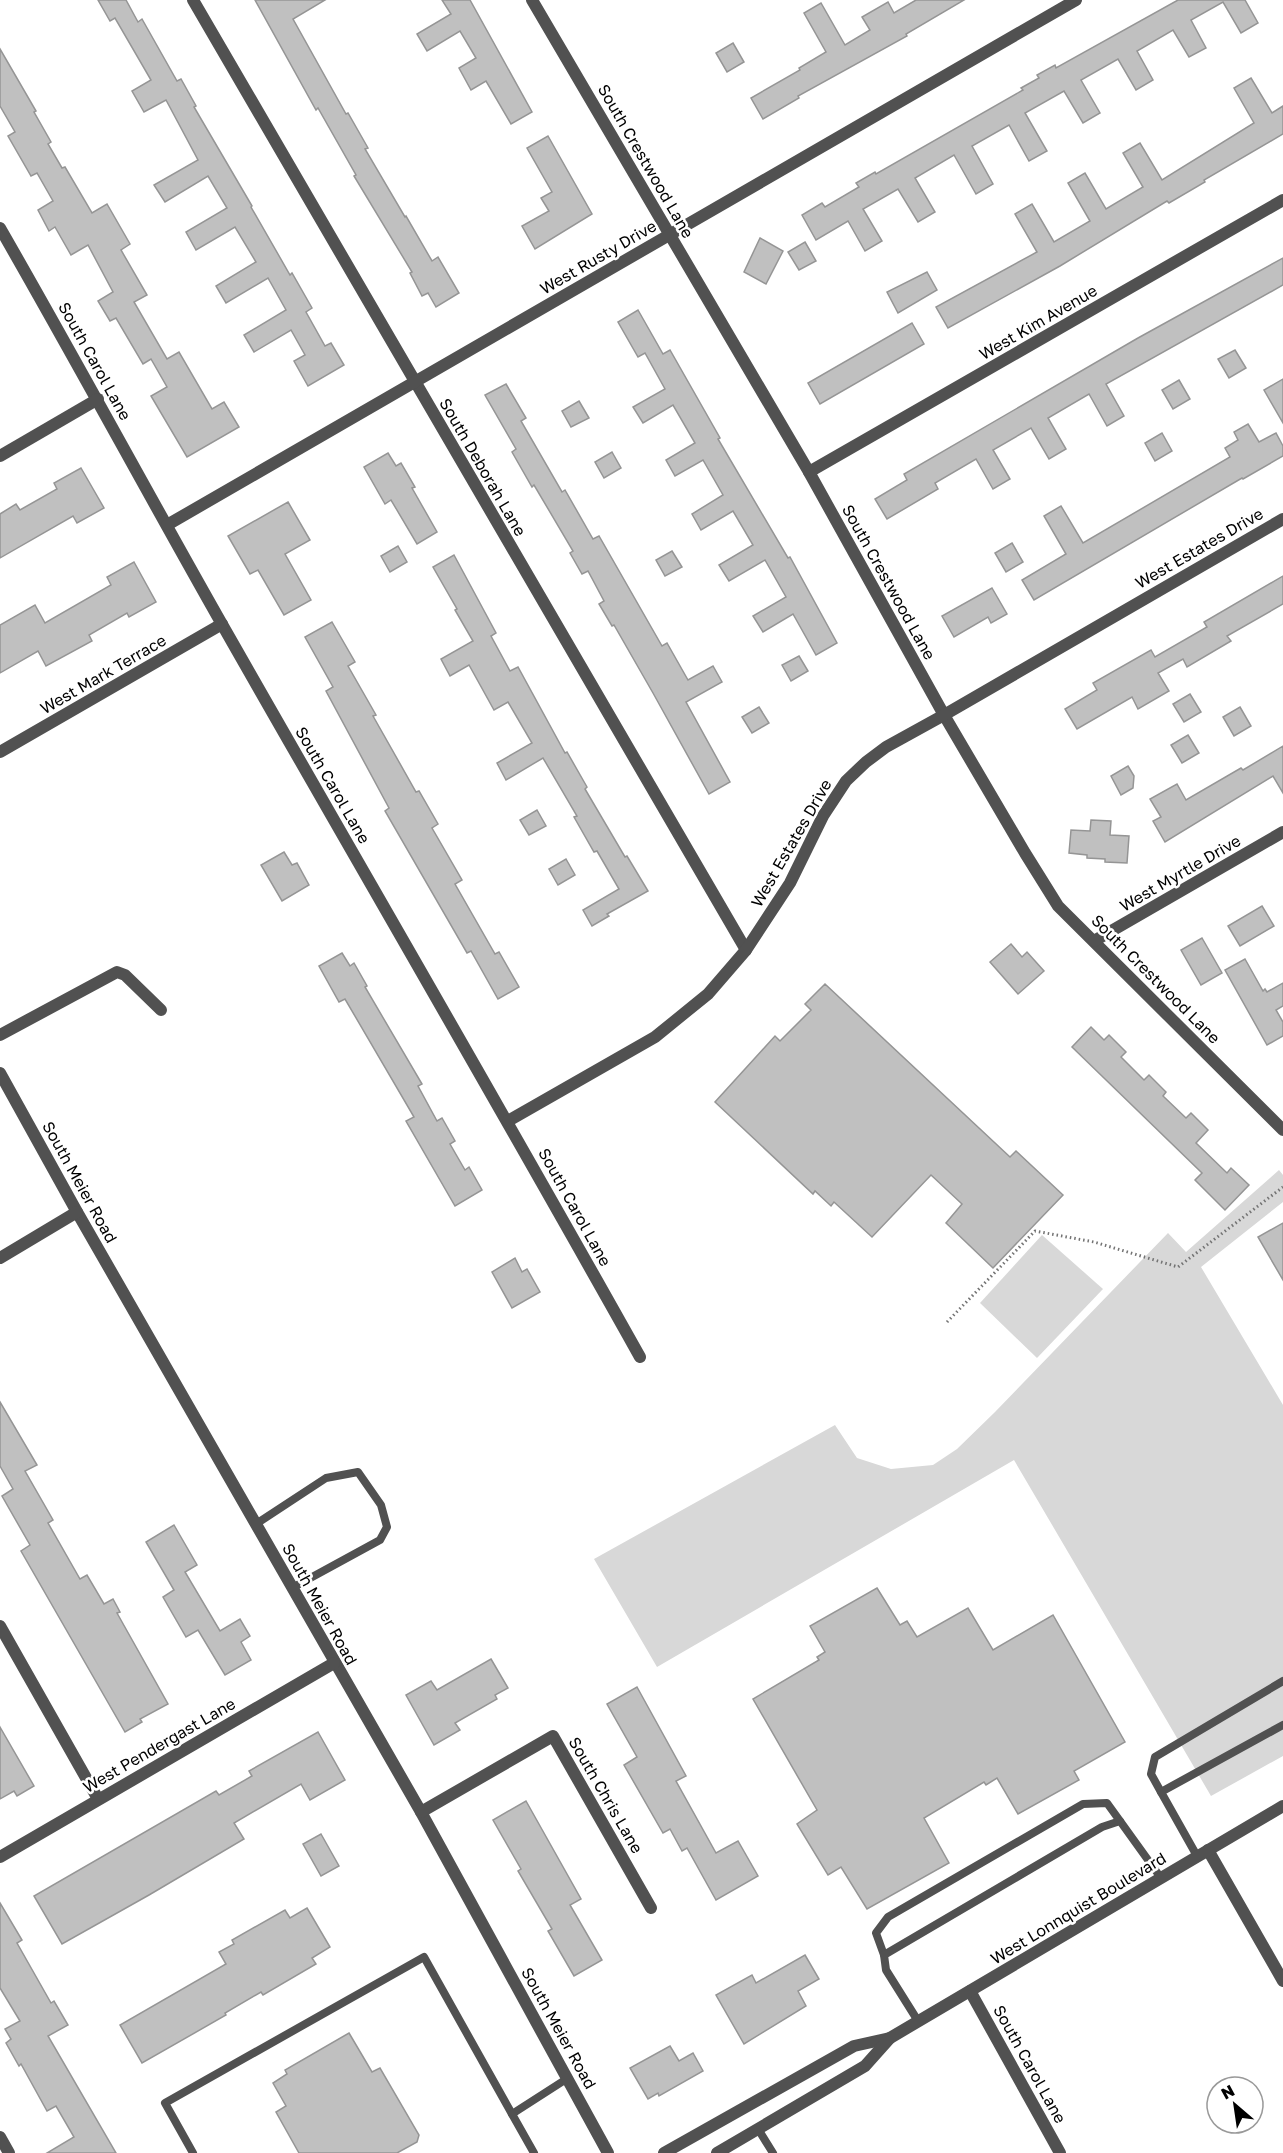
<svg xmlns="http://www.w3.org/2000/svg" width="1283" height="2153" font-family="'Golos Text',sans-serif">
  <style>
    .green { fill: #d8d8d8 }
    .building { fill: #c0c0c0; stroke: #959595; stroke-width: 1.5 }
    .lines { fill: none; stroke-linecap: round; stroke-linejoin: round }
    .path { stroke: #737373; stroke-width: 3; stroke-dasharray: 1.5 3; stroke-linecap: butt }
    .service { stroke: #515151; stroke-width: 8 }
    .minor { stroke: #515151; stroke-width: 12 }
    .labels { text-anchor: middle; dominant-baseline: central; stroke-width: 5; stroke-linejoin: round; paint-order: stroke }
    .street-label { font-size: 16px; fill: #000; stroke: #fff }
  </style>
  <rect width="100%" height="100%" fill="#fff"/>
  <!-- green -->
  <g class="green">
    <polygon points="1279,1170 1283,1175 1283,1202 1201,1267 1283,1405 1283,1756 1211,1796 1014,1460 657,1667 594,1559 835,1425 857,1458 891,1469 933,1465 957,1449 995,1412 1168,1233 1186,1252"/>
    <polygon points="1042,1235 1103,1289 1037,1358 980,1303"/>
  </g>
  <!-- building -->
  <g class="building">
    <polygon points="98,0 126,0 138,22 142,19 177,81 181,79 196,106 194,107 252,206 251,207 290,275 292,273 312,308 306,312 325,346 331,343 344,365 308,386 294,361 305,355 291,330 254,352 244,335 286,310 268,278 226,303 216,286 256,262 235,227 196,250 186,232 227,208 208,176 165,202 154,185 198,160 166,100 144,112 132,91 151,80 115,18 110,21"/>
    <polygon points="255,0 325,0 293,19 346,114 348,113 368,148 365,149 405,217 406,216 432,261 438,257 459,293 436,307 428,293 422,296 410,273 412,272 354,176 356,175 318,108 316,110"/>
    <polygon points="442,0 470,0 532,112 511,124 486,81 471,90 459,68 476,58 460,31 427,51 417,34 451,14"/>
    <polygon points="916,0 964,0 906,34 907,36 798,96 799,98 763,119 751,98 800,70 799,68 826,52 804,13 821,3 845,45 870,30 862,17 888,2 894,13"/>
    <polygon points="1178,0 1245,0 1258,23 1241,33 1223,2 1191,20 1206,48 1189,57 1173,30 1137,51 1153,80 1136,90 1118,59 1081,80 1100,113 1083,123 1064,91 1025,113 1047,151 1029,161 1009,125 972,146 993,184 976,194 954,155 915,178 935,212 918,222 898,189 863,209 882,241 865,251 848,221 816,240 802,215 822,203 825,207 859,187 856,183 875,172 876,174 1023,90 1021,88 1039,78 1037,75 1055,65 1056,68"/>
    <polygon points="733,43 744,62 727,72 716,53"/>
    <polygon points="0,49 36,111 34,112 51,142 48,144 62,168 65,167 92,213 107,204 130,244 121,250 147,295 134,302 167,359 179,352 212,409 224,402 239,427 187,457 151,396 167,387 151,359 143,364 116,318 110,321 98,301 113,292 88,245 71,255 55,227 49,231 38,210 53,201 37,173 31,176 8,136 15,132 0,106"/>
    <polygon points="1251,78 1272,113 1283,106 1283,134 1204,180 1205,182 1169,203 1167,201 1060,266 948,328 936,307 1037,252 1015,214 1032,204 1054,242 1090,221 1068,183 1085,173 1106,209 1143,187 1123,153 1140,143 1162,180 1254,123 1234,88"/>
    <polygon points="548,136 592,214 535,249 522,226 549,211 541,198 552,192 527,148"/>
    <polygon points="760,238 783,251 766,284 744,272"/>
    <polygon points="805,242 816,261 799,270 788,252"/>
    <polygon points="1283,258 1283,285 1106,384 1124,416 1107,426 1089,394 1048,418 1066,449 1049,459 1031,428 993,450 1010,479 993,489 976,459 935,483 938,489 887,519 875,499 907,480 904,474 1138,338"/>
    <polygon points="927,272 937,290 898,313 887,292"/>
    <polygon points="638,310 663,354 670,350 720,438 718,439 788,558 790,557 837,643 816,655 793,614 763,632 753,616 786,597 765,560 729,581 719,565 753,545 733,511 701,530 692,514 723,495 703,460 675,476 666,460 695,443 673,405 643,423 633,407 665,389 645,353 638,357 618,322"/>
    <polygon points="912,323 924,344 820,404 808,383"/>
    <polygon points="1235,350 1246,368 1229,378 1218,359"/>
    <polygon points="1283,379 1283,423 1264,390"/>
    <polygon points="1179,380 1190,399 1173,409 1162,390"/>
    <polygon points="506,384 526,418 521,421 562,492 565,490 593,539 599,536 662,646 667,643 688,680 713,666 722,682 686,702 730,782 709,794 653,693 614,625 612,626 599,604 604,601 588,571 582,574 570,553 573,551 534,485 532,487 512,452 516,449 485,395"/>
    <polygon points="579,401 589,418 571,427 562,411"/>
    <polygon points="1248,424 1259,442 1276,433 1283,446 1283,456 1243,479 1242,478 1034,600 1022,580 1066,554 1044,516 1061,506 1083,543 1230,457 1225,448 1238,440 1234,432"/>
    <polygon points="1162,433 1172,451 1155,461 1145,443"/>
    <polygon points="612,452 621,468 604,478 595,462"/>
    <polygon points="388,453 396,466 401,463 415,487 412,488 437,532 417,544 391,500 385,504 364,467"/>
    <polygon points="81,468 104,508 77,523 73,516 0,558 0,514 16,504 20,510 57,489 54,483"/>
    <polygon points="288,502 310,540 285,554 311,600 284,615 258,570 250,574 228,536"/>
    <polygon points="1012,543 1023,562 1006,572 995,553"/>
    <polygon points="398,546 407,562 390,572 381,556"/>
    <polygon points="672,551 682,567 665,576 656,560"/>
    <polygon points="454,555 496,633 491,636 510,671 518,667 565,753 567,752 587,787 585,789 625,857 627,856 648,891 607,914 609,916 592,926 583,910 619,889 597,851 594,852 574,817 577,816 543,758 506,780 497,763 532,743 508,702 494,710 469,665 450,676 441,659 473,641 455,610 457,609 433,567"/>
    <polygon points="134,562 156,602 129,617 127,613 89,635 92,641 46,666 38,651 0,673 0,625 35,605 45,623 111,585 107,577"/>
    <polygon points="1283,576 1283,604 1227,636 1231,641 1187,667 1183,659 1158,673 1169,691 1138,709 1132,697 1077,729 1065,709 1097,690 1093,683 1151,650 1155,657 1207,627 1204,622"/>
    <polygon points="992,588 1007,614 991,623 988,617 954,637 942,616"/>
    <polygon points="332,622 355,662 348,666 376,715 373,716 416,792 419,791 438,824 432,828 462,880 455,884 495,954 499,952 519,987 498,999 471,951 467,953 385,811 389,808 326,691 333,687 305,637"/>
    <polygon points="799,656 808,671 791,681 782,665"/>
    <polygon points="1190,694 1201,712 1184,722 1173,704"/>
    <polygon points="759,707 769,723 752,733 742,717"/>
    <polygon points="1240,707 1251,726 1234,736 1223,717"/>
    <polygon points="1188,735 1199,753 1182,763 1171,745"/>
    <polygon points="1283,746 1283,793 1273,776 1165,842 1153,821 1161,817 1150,799 1177,784 1186,800 1241,768 1243,770"/>
    <polygon points="1128,766 1134,776 1133,788 1121,795 1111,776"/>
    <polygon points="537,810 546,826 529,835 520,820"/>
    <polygon points="1091,820 1111,821 1110,835 1129,836 1127,863 1105,862 1105,859 1087,858 1087,855 1069,853 1071,830 1090,831"/>
    <polygon points="284,852 292,865 297,863 309,885 282,901 261,865"/>
    <polygon points="566,859 575,875 558,885 549,869"/>
    <polygon points="1262,906 1274,926 1240,946 1228,926"/>
    <polygon points="1202,938 1222,973 1201,985 1181,950"/>
    <polygon points="1011,944 1022,957 1027,952 1044,971 1018,994 990,962"/>
    <polygon points="342,953 350,966 354,963 367,986 365,987 422,1084 418,1086 437,1121 442,1118 455,1141 450,1144 465,1170 469,1167 482,1190 455,1206 406,1121 414,1117 345,999 339,1002 319,966"/>
    <polygon points="1245,959 1263,991 1265,989 1267,992 1283,983 1283,1006 1276,1010 1283,1022 1283,1036 1267,1045 1225,970"/>
    <polygon points="825,984 1010,1157 1016,1151 1063,1195 993,1268 946,1223 962,1204 931,1175 872,1237 834,1202 831,1206 815,1191 813,1194 715,1102 775,1036 780,1041 811,1010 805,1004"/>
    <polygon points="1091,1027 1104,1040 1109,1035 1126,1052 1121,1057 1144,1080 1149,1075 1166,1092 1163,1096 1186,1118 1191,1113 1208,1130 1196,1143 1227,1173 1231,1168 1249,1185 1225,1210 1195,1180 1202,1173 1072,1047"/>
    <polygon points="1283,1223 1283,1280 1258,1237"/>
    <polygon points="515,1258 522,1272 527,1269 540,1292 512,1308 492,1272"/>
    <polygon points="0,1402 37,1465 25,1471 53,1520 48,1523 80,1579 87,1575 104,1604 113,1599 120,1612 117,1613 168,1704 140,1719 142,1722 125,1732 21,1551 30,1545 2,1496 13,1489 0,1466"/>
    <polygon points="174,1525 197,1565 185,1572 220,1631 240,1619 250,1636 241,1642 251,1660 225,1675 198,1630 186,1637 163,1597 174,1590 146,1542"/>
    <polygon points="877,1588 900,1625 907,1621 917,1637 968,1608 993,1650 1053,1615 1125,1742 1074,1771 1079,1780 1018,1814 997,1778 986,1785 984,1782 924,1818 949,1863 867,1909 841,1867 828,1875 797,1824 817,1810 753,1699 819,1660 817,1657 825,1652 810,1626"/>
    <polygon points="491,1659 508,1688 495,1695 497,1699 455,1723 460,1730 434,1745 406,1695 431,1681 437,1690"/>
    <polygon points="637,1687 686,1776 676,1781 716,1853 738,1841 758,1876 716,1900 687,1848 682,1851 670,1829 663,1833 624,1765 637,1757 607,1704"/>
    <polygon points="0,1727 34,1786 17,1796 14,1791 0,1799"/>
    <polygon points="318,1732 345,1780 310,1800 301,1784 234,1823 244,1839 149,1895 62,1944 34,1896 216,1791 219,1795 252,1776 249,1771"/>
    <polygon points="526,1801 581,1899 570,1905 602,1960 574,1976 548,1931 552,1929 518,1871 521,1869 493,1820"/>
    <polygon points="321,1834 339,1866 321,1876 303,1844"/>
    <polygon points="0,1903 22,1940 17,1943 51,2003 54,2001 68,2025 48,2036 116,2153 47,2153 74,2137 56,2106 47,2111 21,2064 19,2066 6,2043 11,2039 5,2029 20,2021 0,1988"/>
    <polygon points="307,1908 330,1947 312,1958 316,1964 263,1995 261,1992 225,2013 226,2015 142,2063 120,2025 226,1964 219,1952 234,1944 232,1940 285,1910 290,1918"/>
    <polygon points="805,1955 819,1979 798,1991 806,2006 744,2044 716,1995 752,1975 756,1983"/>
    <polygon points="349,2033 372,2072 380,2068 419,2135 417,2142 397,2153 299,2153 276,2112 286,2106 273,2083 287,2074 285,2070"/>
    <polygon points="670,2046 679,2061 693,2053 703,2071 659,2096 658,2093 648,2099 630,2068"/>
  </g>
  <g class="lines">
    <!-- path -->
    <polyline class="path" points="947,1322 1035,1231 1094,1242 1178,1267 1283,1187"/>
    <!-- service -->
    <g class="service">
      <polyline points="256,1524 326,1478 358,1472 381,1505 387,1527 380,1540 292,1588"/>
      <polyline points="1161,1792 1151,1774 1155,1757 1283,1681"/>
      <polyline points="1197,1856 1161,1792 1283,1725"/>
      <polyline points="884,1955 876,1933 888,1917 1083,1804 1107,1803 1120,1821"/>
      <polyline points="918,2021 886,1970 884,1955 1102,1827 1120,1821 1161,1878"/>
      <polyline points="758,2129 773,2153"/>
      <polyline points="193,2153 165,2103 424,1957 512,2114"/>
      <polyline points="534,2153 512,2114 568,2078"/>
    </g>
    <!-- minor -->
    <g class="minor">
      <polyline points="193,0 746,950"/>
      <polyline points="532,0 809,472 944,715 1025,853 1058,906 1283,1130"/>
      <path d="M 0,228 C 76,360 148,494 223,626 C 362,870 503,1112 640,1357"/>
      <polyline points="0,456 98,399"/>
      <polyline points="809,472 1283,200"/>
      <path d="M 167,525 C 469,349 773,176 1076,0"/>
      <polyline points="0,752 222,624"/>
      <polyline points="1094,941 1283,832"/>
      <polyline points="0,1035 117,972 125,975 161,1010"/>
      <polyline points="0,1073 77,1212 421,1812 608,2153"/>
      <polyline points="508,1121 655,1037 708,994 746,950 790,883 823,816 846,781 866,762 886,747 944,715 1283,519"/>
      <polyline points="0,1258 77,1212"/>
      <polyline points="0,1626 98,1799"/>
      <polyline points="421,1812 553,1736 651,1908"/>
      <polyline points="1208,1850 1283,1981"/>
      <polyline points="0,1857 334,1663"/>
      <polyline points="970,1991 1060,2153"/>
      <polyline points="0,2137 9,2153"/>
      <polyline points="664,2153 854,2046 890,2038"/>
      <polyline points="717,2153 865,2066 890,2038 1283,1806"/>
    </g>
  </g>
  <g class="labels">
    <!-- street labels -->
    <g class="street-label">
      <text transform="translate(646 161) rotate(60)">South Crestwood Lane</text>
      <text transform="translate(598 257) rotate(-30)">West Rusty Drive</text>
      <text transform="translate(1038 322) rotate(-30)">West Kim Avenue</text>
      <text transform="translate(95 361) rotate(61)">South Carol Lane</text>
      <text transform="translate(483 467) rotate(60)">South Deborah Lane</text>
      <text transform="translate(1199 548) rotate(-30)">West Estates Drive</text>
      <text transform="translate(889 582) rotate(61)">South Crestwood Lane</text>
      <text transform="translate(103 674) rotate(-30)">West Mark Terrace</text>
      <text transform="translate(333 785) rotate(60)">South Carol Lane</text>
      <text transform="translate(791 843) rotate(-60)">West Estates Drive</text>
      <text transform="translate(1180 873) rotate(-30)">West Myrtle Drive</text>
      <text transform="translate(1156 979) rotate(45)">South Crestwood Lane</text>
      <text transform="translate(80 1182) rotate(61)">South Meier Road</text>
      <text transform="translate(575 1207) rotate(61)">South Carol Lane</text>
      <text transform="translate(320 1604) rotate(61)">South Meier Road</text>
      <text transform="translate(159 1745) rotate(-30)">West Pendergast Lane</text>
      <text transform="translate(606 1795) rotate(60)">South Chris Lane</text>
      <text transform="translate(1078 1908) rotate(-31)">West Lonnquist Boulevard</text>
      <text transform="translate(559 2028) rotate(61)">South Meier Road</text>
      <text transform="translate(1030 2064) rotate(61)">South Carol Lane</text>
    </g>
  </g>
  <!-- north arrow -->
  <g transform="translate(1235 2105) rotate(331)"><circle r="28" fill="#ffffff" stroke="#999999" stroke-width="1.5"/>
  <path d="M0-4.5L10 22L0 15L-10 22Z" fill="#000000"/>
  <text y="-9" font-size="16" font-weight="bold" text-anchor="middle" fill="#000000">N</text>
  </g>
</svg>
